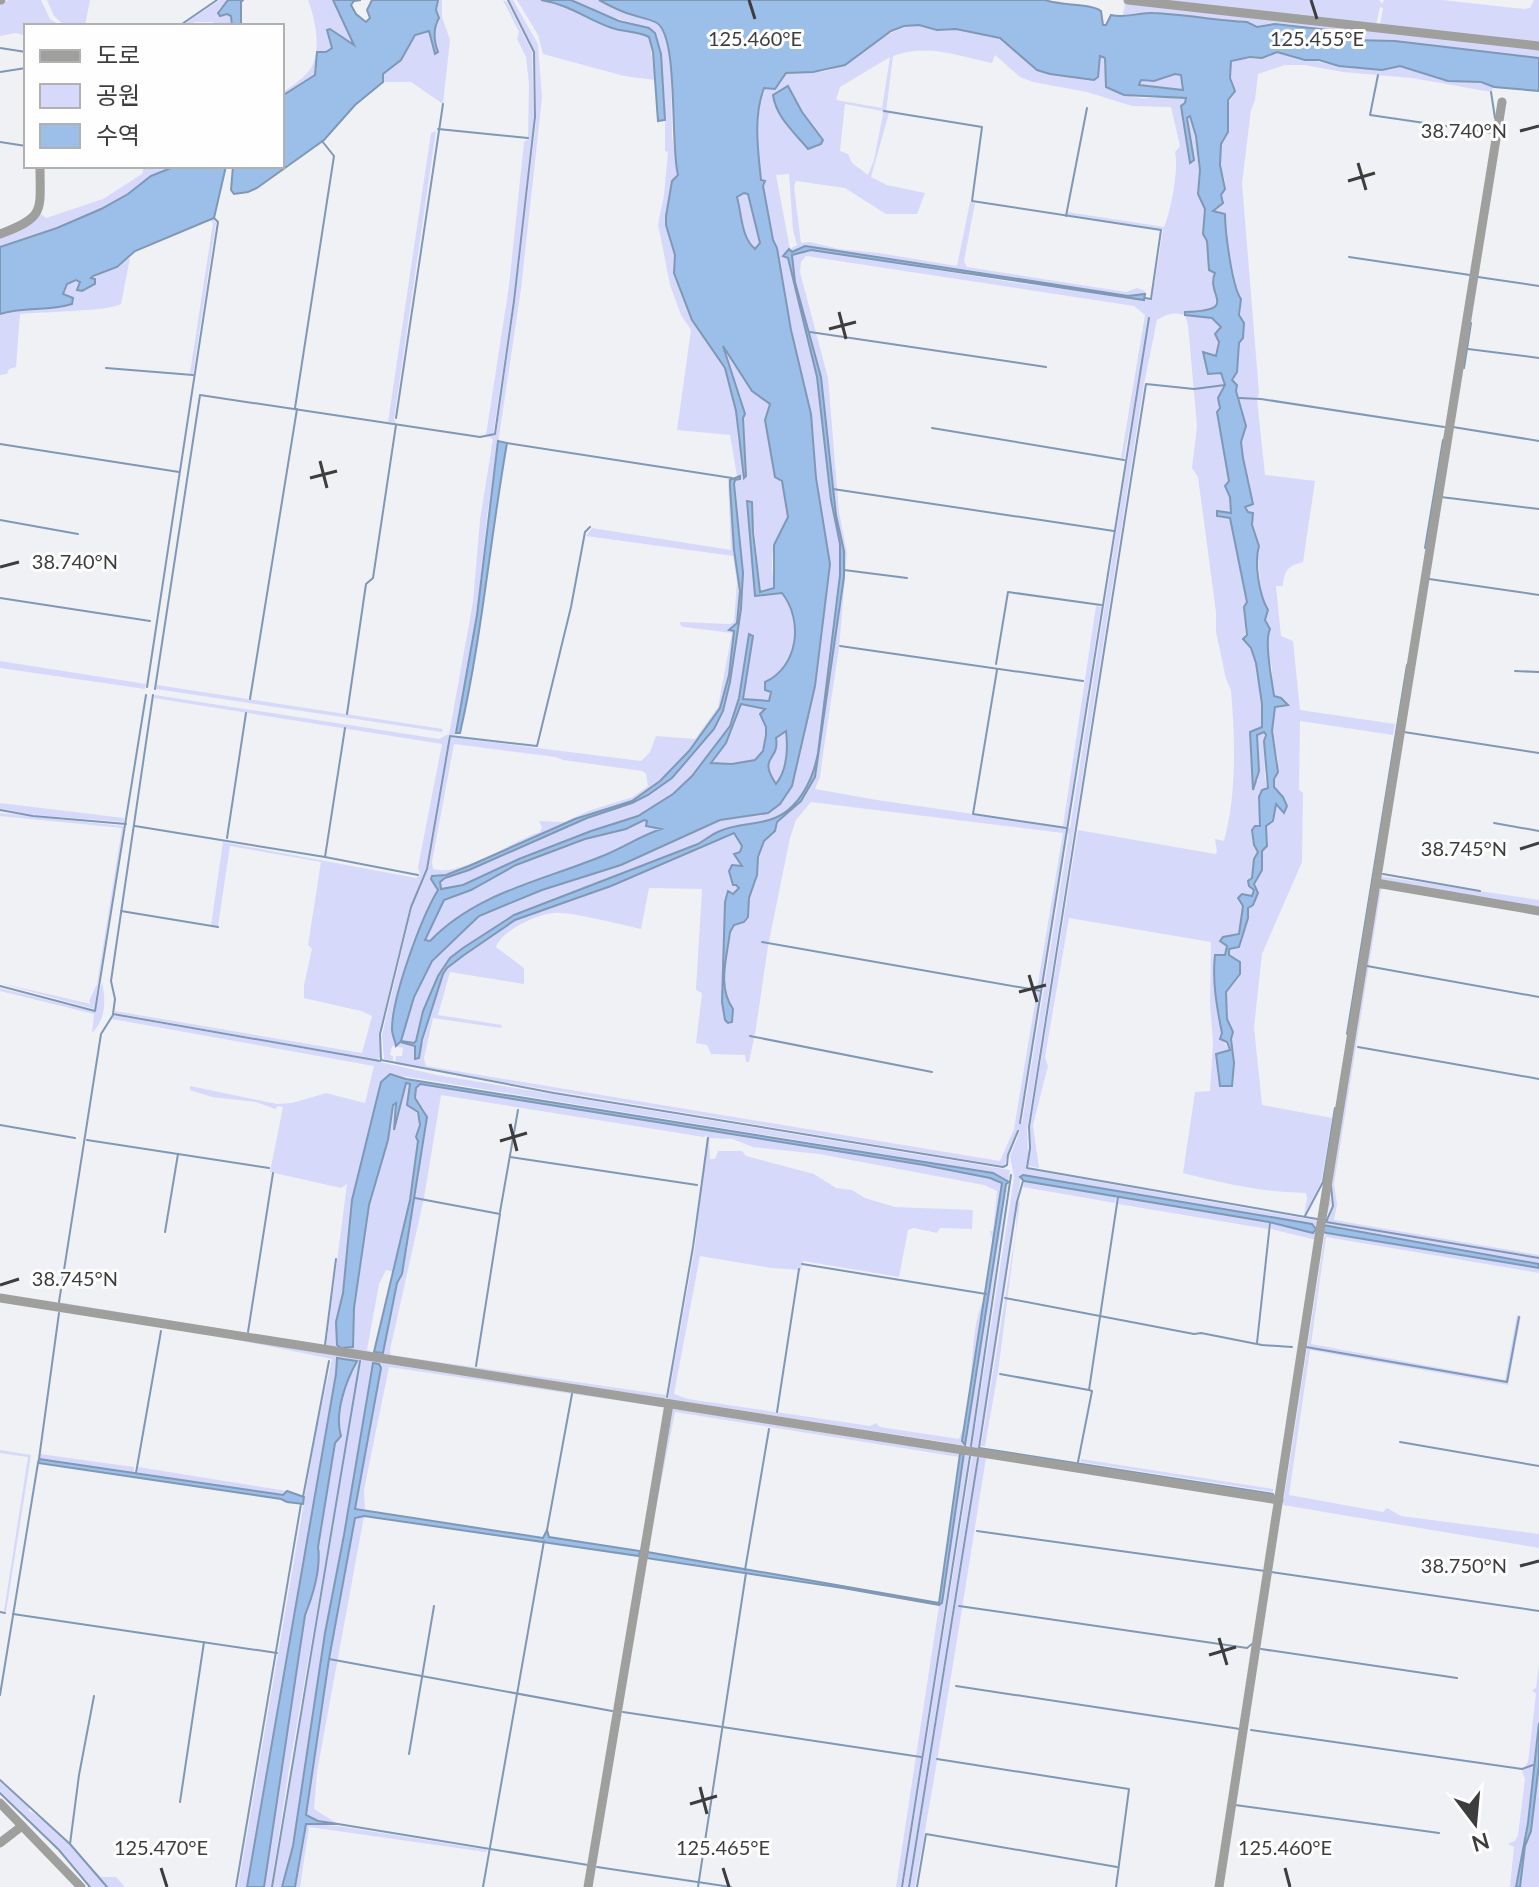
<svg xmlns="http://www.w3.org/2000/svg" width="1539" height="1887" font-family="Lato,'Noto Sans KR',sans-serif">
  <style>
    .green { fill: #d7d9fa; fill-rule: evenodd }
    .water { fill: #9bbfe8; stroke: #7f98b5; stroke-width: 2; fill-rule: evenodd }
    .lines { fill: none; stroke-linecap: round; stroke-linejoin: round }
    .stream { stroke: #7f98b5; stroke-width: 2 }
    .street { stroke: #9fa09e; stroke-width: 9 }
    .ticks { fill: none; stroke: #3d3d3e; stroke-width: 3 }
    .ticks-label { font-size: 20px; text-anchor: middle; fill: #3d3d3e; stroke: #fefeff; stroke-width: 6; stroke-linejoin: round; paint-order: stroke }
  </style>
  <rect width="100%" height="100%" fill="#f0f1f4"/>
  <!-- green -->
  <g class="green">
    <polygon points="9,0 41,0 50,19 61,26 26,26 26,36 16,33 0,36 0,4"/>
    <polygon points="47,0 90,0 85,26 65,26 54,16"/>
    <polygon points="220,0 229,0 219,9 218,13 231,16 232,26 207,26 214,22 194,22 193,26 181,26"/>
    <path d="M 308,0 L 333,0 L 354,46 L 327,30 L 333,48 C 323,54 315,64 315,75 L 282,96 L 282,93 C 292,86 304,78 311,68 C 322,50 315,18 308,0 Z"/>
    <polygon points="438,0 442,0 442,17 450,40 443,104 411,82 383,82 383,75 401,60 415,35 429,31 435,53 438,52 435,36"/>
    <polygon points="503,0 507,2 532,52 534,123 513,301 493,436 496,434 515,301 536,122 535,55 509,0 513,0 538,44 542,98 521,289 487,517 477,615 470,668 457,724 456,733 461,734 449,735 426,869 410,907 379,1033 381,1057 377,1060 115,1013 115,1011 362,1053 372,1016 361,1011 304,998 304,985 312,949 308,945 321,862 230,846 218,926 211,926 223,842 416,878 420,875 418,867 442,744 154,698 155,695 439,739 449,734 473,602 480,520 493,439 486,435 509,286 524,142 528,139 529,84 526,57 517,39 519,32"/>
    <polygon points="517,0 541,0 564,4 614,29 642,33 649,37 655,80 624,76 543,54 538,35"/>
    <path d="M 571,0 L 599,0 L 619,10 L 654,21 L 665,32 L 671,69 L 672,136 L 678,175 L 672,181 L 666,216 L 666,225 L 675,255 L 674,273 L 692,320 L 725,368 L 736,411 L 738,441 L 743,441 L 743,418 L 745,414 L 722,342 L 752,391 L 770,404 C 759,442 788,477 787,515 C 787,526 779,534 775,544 C 770,556 772,576 775,588 L 760,593 C 757,566 757,525 747,502 L 755,596 L 782,593 C 796,611 800,642 788,662 C 784,669 773,676 771,682 C 769,688 770,695 769,701 L 743,699 L 753,636 L 745,660 L 739,698 L 730,726 L 692,776 L 673,794 L 638,816 L 591,831 L 519,859 L 463,885 L 441,889 L 440,882 L 445,878 L 469,870 L 587,818 L 632,803 L 648,795 L 672,778 L 711,732 L 723,711 L 730,682 L 741,609 L 734,483 L 740,476 L 737,476 L 730,435 L 677,430 L 691,330 L 681,315 L 670,285 L 658,224 L 664,195 L 668,152 L 665,151 L 665,105 L 657,104 L 665,102 L 661,54 L 655,33 L 636,24 L 602,14 Z"/>
    <polygon points="1150,0 1379,0 1382,4 1384,0 1442,0 1524,9 1530,8 1534,0 1539,0 1539,43 1380,25 1383,8 1380,7 1376,25"/>
    <polygon points="1123,2 1539,49 1539,58 1395,41 1353,40 1328,30 1275,24 1257,27 1247,22 1141,13 1122,18 1125,6"/>
    <path d="M 919,25 C 945,32 973,27 1000,38 C 1016,45 1023,63 1038,70 C 1055,79 1076,75 1094,80 L 1099,56 L 1104,57 L 1106,87 C 1121,94 1135,99 1152,98 C 1164,97 1174,95 1186,97 L 1185,103 L 1181,106 L 1190,162 L 1193,151 L 1187,118 L 1190,115 L 1196,136 L 1200,170 L 1198,185 L 1205,209 L 1203,234 L 1207,241 L 1209,269 L 1216,273 C 1205,296 1241,310 1186,312 L 1185,314 L 1212,318 L 1221,327 L 1218,336 L 1216,356 L 1204,352 L 1208,373 L 1221,372 L 1225,385 L 1217,412 L 1229,481 L 1225,486 L 1230,497 L 1231,514 L 1217,512 L 1218,516 L 1230,518 L 1247,602 L 1244,608 L 1246,644 L 1255,655 L 1263,716 L 1262,728 L 1250,745 L 1252,782 L 1258,781 L 1257,735 L 1264,732 L 1265,777 L 1268,789 L 1259,797 L 1261,821 L 1252,839 L 1258,853 C 1249,867 1257,882 1252,896 L 1238,898 L 1243,906 L 1239,934 L 1222,938 L 1220,941 L 1227,946 L 1225,955 L 1214,964 L 1216,999 L 1223,1040 L 1230,1051 L 1216,1054 L 1218,1080 L 1232,1081 C 1236,1065 1227,1047 1233,1032 L 1227,1019 L 1226,992 L 1240,974 L 1229,955 L 1229,949 L 1235,948 C 1243,929 1246,910 1258,893 C 1249,874 1267,823 1276,803 L 1284,812 L 1283,797 L 1274,787 L 1278,760 L 1272,731 L 1272,667 L 1266,649 L 1265,620 L 1268,610 L 1262,601 L 1257,548 L 1259,545 L 1252,524 L 1253,513 L 1248,512 L 1245,507 L 1250,484 L 1244,470 L 1241,442 L 1246,426 L 1232,380 L 1237,372 L 1241,306 L 1225,237 L 1225,214 L 1213,211 L 1225,181 L 1220,165 L 1221,144 L 1228,132 L 1228,100 L 1235,91 L 1230,78 L 1231,60 L 1262,58 L 1276,52 C 1303,58 1340,68 1367,69 C 1379,70 1392,66 1404,67 C 1418,68 1431,77 1445,80 C 1462,84 1477,80 1494,87 L 1491,92 L 1412,78 L 1343,72 L 1304,65 L 1285,65 L 1258,74 L 1255,100 L 1251,110 L 1242,183 L 1259,393 L 1257,399 L 1265,475 L 1315,481 L 1303,562 C 1288,566 1284,570 1283,586 L 1276,586 L 1281,636 L 1293,641 L 1300,710 L 1395,724 L 1393,735 L 1300,721 L 1299,790 L 1303,793 L 1302,862 L 1262,954 L 1254,1027 L 1262,1105 L 1332,1118 L 1321,1183 L 1304,1215 L 1307,1199 L 1306,1193 C 1261,1192 1226,1184 1183,1173 L 1195,1092 L 1210,1091 L 1213,1042 L 1210,1003 L 1211,942 L 1069,918 L 1045,1057 L 1048,1066 L 1033,1125 L 1039,1168 L 1029,1166 L 1030,1127 L 1078,830 L 1215,854 L 1217,852 L 1215,839 L 1224,841 C 1237,793 1235,739 1231,690 L 1226,679 L 1216,632 L 1216,612 L 1198,477 L 1192,468 L 1197,426 L 1188,325 L 1185,315 C 1173,312 1168,313 1157,320 L 1144,384 L 1027,1130 L 1028,1153 L 1026,1169 L 1319,1221 L 1316,1240 L 1271,1229 L 1271,1223 L 1305,1229 L 1312,1224 L 1021,1176 L 978,1448 L 972,1447 L 1014,1178 L 1010,1156 L 1020,1131 L 1017,1131 L 1004,1166 L 395,1064 L 396,1056 L 402,1056 L 403,1048 L 392,1046 L 390,1055 L 393,1056 L 393,1061 L 384,1059 L 382,1035 L 412,907 L 428,870 L 450,737 L 641,761 L 650,752 L 656,736 L 695,739 L 718,707 L 732,633 L 684,627 L 681,626 L 680,622 L 730,624 L 734,622 L 737,582 L 733,556 L 586,536 L 592,528 L 731,550 L 728,479 L 730,480 L 735,555 L 740,591 L 737,623 L 730,628 L 735,631 L 729,675 L 720,708 L 689,751 L 660,781 L 632,801 L 575,819 L 433,881 L 438,890 C 417,925 394,993 392,1033 L 398,1043 L 415,1046 L 415,1058 L 418,1059 L 443,974 L 447,968 L 464,955 L 515,920 L 578,899 L 734,833 L 742,846 L 740,852 L 734,854 L 742,866 L 732,865 L 731,881 L 739,888 L 737,893 L 729,892 L 725,902 L 722,988 L 725,1020 L 732,1022 L 733,1009 C 717,987 727,958 730,932 L 734,925 L 744,922 L 748,917 L 749,899 L 757,875 L 758,857 L 764,841 L 775,831 L 777,822 L 801,801 L 815,777 L 843,590 L 844,551 L 836,515 L 821,377 L 795,282 L 792,255 L 811,250 L 1025,284 L 1152,300 L 1163,230 L 1067,215 L 1067,212 L 1164,227 C 1171,212 1179,167 1175,152 L 1180,146 L 1171,107 L 1132,106 L 1087,92 L 1033,82 L 1020,77 L 995,55 L 992,63 C 958,56 927,43 893,56 L 886,112 L 889,113 L 871,177 L 887,185 L 925,193 L 917,214 L 886,214 L 845,188 L 796,181 L 794,186 L 801,243 L 810,242 L 839,249 L 879,253 L 957,266 L 970,202 L 975,203 L 964,261 L 967,267 L 1126,292 L 1137,288 L 1145,291 L 1145,294 L 1128,296 L 812,247 L 805,246 L 783,256 L 787,257 L 817,377 L 831,500 L 840,544 L 840,575 L 818,753 C 813,780 798,812 769,820 C 753,825 734,824 720,831 C 712,834 705,840 698,844 L 514,915 L 463,948 L 450,958 L 438,976 L 423,1011 L 416,1041 L 414,1043 L 400,1041 L 414,997 L 432,961 L 479,916 L 542,890 L 621,865 L 720,820 L 780,804 L 795,776 L 815,686 L 830,564 L 816,478 L 814,438 L 784,297 L 777,248 L 773,240 C 764,198 748,129 764,88 L 775,88 L 786,73 C 800,71 816,74 830,70 C 863,60 882,27 919,25 ZM 890,57 L 882,108 L 836,100 L 840,87 ZM 789,86 L 802,112 L 823,140 L 774,105 L 773,95 ZM 845,104 L 882,111 L 883,114 L 874,160 L 868,175 L 852,163 L 848,154 L 840,151 ZM 789,174 L 793,230 L 797,245 L 790,249 L 776,175 ZM 806,256 L 1134,306 L 1145,315 L 1121,458 L 1124,459 L 1150,316 L 1070,828 L 877,800 L 815,789 L 820,777 L 823,754 L 839,648 L 847,553 L 839,512 L 828,378 L 800,272 L 801,262 ZM 454,744 L 556,757 L 563,760 L 642,771 L 646,774 L 648,786 L 633,797 L 591,810 L 564,822 L 539,821 L 542,827 L 540,832 C 512,841 461,877 433,869 L 432,862 ZM 811,802 L 1063,833 L 1037,989 L 1041,990 L 1065,837 L 1067,834 L 1069,834 L 1022,1123 L 1019,1122 L 1041,992 L 1037,991 L 1014,1129 L 1000,1161 L 426,1066 L 424,1058 L 433,1018 L 501,1028 L 502,1025 L 438,1015 L 450,972 L 524,984 L 524,968 L 496,947 C 501,931 537,914 554,913 C 569,911 622,925 641,929 L 649,888 L 702,889 L 696,990 L 702,993 L 696,1043 L 707,1045 L 711,1054 L 745,1055 L 746,1062 L 749,1062 L 754,1038 L 751,1036 L 755,1035 L 768,946 L 790,838 L 796,820 Z"/>
    <polygon points="1175,74 1181,75 1183,90 1138,85 1141,80 1148,82"/>
    <polygon points="436,131 394,419 396,423 388,422 431,133"/>
    <polygon points="176,166 151,176 128,194 101,209 58,228 0,247 0,237 33,222 41,214 46,218 103,199 142,174 144,167"/>
    <polygon points="744,193 748,194 760,243 755,250 744,235 737,197"/>
    <polygon points="213,219 216,223 193,374 190,373 213,223 210,220"/>
    <path d="M 130,258 L 121,304 C 112,311 39,312 20,314 L 16,367 L 9,369 L 7,374 L 0,375 L 0,314 C 23,306 48,312 72,304 L 62,294 L 67,284 L 91,279 Z"/>
    <polygon points="1096,606 1101,607 1067,826 1063,826"/>
    <polygon points="0,661 146,684 145,689 0,668"/>
    <polygon points="157,685 443,729 442,732 156,689"/>
    <path d="M 741,704 L 766,709 L 762,721 C 767,728 767,732 765,740 C 761,768 732,766 710,763 L 722,749 Z"/>
    <path d="M 786,730 C 788,748 787,769 777,784 L 766,768 L 777,748 L 776,738 Z"/>
    <polygon points="0,803 124,818 124,822 35,815 0,809"/>
    <polygon points="0,813 124,826 94,1009 0,983 91,1004 89,1001 97,984 122,828 0,816"/>
    <path d="M 644,820 L 648,820 L 646,826 L 663,829 C 641,835 622,848 601,857 C 541,881 477,892 430,941 L 425,941 L 444,900 L 471,890 L 516,865 L 585,839 L 626,829 Z"/>
    <polygon points="1379,876 1539,900 1539,914 1386,888 1381,890 1334,1184 1337,1204 1334,1220 1539,1255 1539,1264 1323,1225 1329,1186 1331,1204 1325,1219 1329,1219 1333,1207 1331,1184"/>
    <path d="M 102,982 C 106,1001 106,1019 92,1033 L 94,1014 L 0,991 L 0,988 L 95,1012 Z"/>
    <path d="M 113,1015 L 380,1062 L 437,1075 L 1010,1170 L 970,1446 L 965,1445 L 1007,1181 L 840,1147 L 390,1074 L 381,1082 L 352,1200 L 343,1293 L 336,1322 L 353,1321 L 369,1205 L 388,1140 L 394,1105 L 396,1102 L 394,1126 L 406,1082 L 410,1084 L 414,1109 L 420,1119 L 416,1137 L 418,1141 C 412,1185 406,1230 394,1272 L 386,1270 L 379,1284 L 367,1350 L 378,1354 L 383,1353 L 397,1283 L 402,1274 L 427,1117 L 424,1109 L 416,1102 L 416,1088 L 420,1084 L 924,1165 L 990,1178 L 1002,1183 L 994,1246 L 990,1231 L 993,1231 L 997,1191 L 984,1185 L 819,1154 L 753,1147 L 733,1139 L 709,1138 L 710,1159 L 715,1159 L 718,1151 L 742,1151 L 746,1156 L 814,1174 L 836,1188 L 852,1190 L 865,1198 L 895,1207 L 973,1210 L 972,1229 L 940,1228 L 937,1233 L 914,1228 L 908,1230 L 899,1277 L 803,1261 L 801,1270 L 771,1268 L 700,1256 L 674,1394 L 688,1399 L 870,1426 L 876,1423 L 880,1427 L 959,1439 C 977,1404 966,1325 986,1296 L 963,1445 L 668,1399 L 695,1247 L 707,1135 L 704,1137 L 441,1095 L 424,1198 L 390,1350 L 391,1355 L 666,1395 L 665,1400 L 58,1305 L 58,1302 L 326,1346 L 347,1184 L 341,1188 L 270,1172 L 283,1107 L 278,1106 L 275,1109 L 256,1102 L 212,1097 L 190,1090 L 190,1086 L 277,1104 L 292,1103 L 326,1093 L 365,1103 L 374,1066 L 112,1019 Z"/>
    <polygon points="1024,1181 1116,1197 1115,1203 1023,1187"/>
    <polygon points="1119,1197 1269,1222 1268,1229 1118,1204"/>
    <polygon points="1020,1201 998,1372 985,1446 981,1446 1016,1231 1017,1204"/>
    <polygon points="1325,1233 1539,1268 1539,1273 1326,1237 1311,1344 1505,1380 1517,1315 1521,1316 1508,1385 1310,1350 1289,1495 1383,1512 1387,1508 1401,1516 1539,1534 1539,1548 1283,1505"/>
    <path d="M 213,1335 L 663,1405 L 662,1407 L 389,1367 L 364,1490 L 365,1512 L 355,1509 L 381,1368 L 372,1365 L 344,1535 L 325,1633 L 293,1846 L 282,1887 L 273,1887 L 361,1361 L 289,1769 L 271,1887 L 264,1887 L 305,1615 C 313,1595 321,1568 318,1547 L 335,1443 L 341,1436 C 334,1413 346,1382 357,1361 L 337,1358 L 336,1374 L 247,1887 L 238,1887 L 316,1432 L 332,1359 Z"/>
    <polygon points="671,1408 960,1454 959,1457 675,1412 646,1558"/>
    <polygon points="0,1450 31,1455 6,1612 4,1611 28,1457 0,1453"/>
    <polygon points="965,1453 969,1454 901,1887 896,1887 939,1606 942,1603"/>
    <polygon points="40,1454 134,1467 134,1473 39,1459"/>
    <polygon points="972,1455 977,1456 908,1887 903,1887"/>
    <path d="M 979,1456 L 986,1458 C 963,1602 941,1744 915,1887 L 910,1887 Z"/>
    <polygon points="1081,1459 1273,1489 1273,1492 1081,1462"/>
    <polygon points="138,1467 287,1491 283,1495 138,1473"/>
    <polygon points="360,1515 364,1516 317,1772 314,1809 338,1824 318,1821 306,1815 329,1659 355,1518"/>
    <polygon points="1539,1665 1539,1723 1528,1823 1516,1887 1510,1887 1514,1847 1508,1844 1515,1841 1518,1835 1525,1779 1522,1771 1528,1762 1536,1694 1532,1690 1536,1688"/>
    <polygon points="1539,1764 1539,1887 1520,1887 1525,1846 1532,1831"/>
    <path d="M 0,1782 L 29,1807 L 29,1811 C 47,1819 81,1855 93,1871 L 95,1871 L 101,1877 L 116,1877 L 125,1887 L 92,1887 L 64,1854 L 0,1791 Z"/>
    <polygon points="306,1824 338,1826 487,1850 486,1852 309,1827 300,1887 295,1887"/>
  </g>
  <!-- water -->
  <g class="water">
    <polygon points="228,0 243,0 241,2 241,26 232,26 231,16 227,14 220,16 218,13"/>
    <path d="M 333,0 L 361,0 L 354,1 L 351,5 L 356,14 L 366,22 L 370,18 L 367,10 L 372,0 L 438,0 L 436,10 L 439,18 C 433,28 434,41 438,52 L 435,54 L 429,31 L 415,35 L 401,60 L 383,74 L 383,82 L 355,105 L 324,140 L 257,188 L 248,192 L 234,194 L 231,190 L 233,166 L 282,166 L 282,96 L 315,75 L 317,52 L 326,52 L 332,48 L 327,30 L 330,29 L 354,45 Z"/>
    <path d="M 541,0 L 571,0 L 619,21 L 649,28 L 655,33 L 661,54 L 665,120 L 658,121 L 653,52 L 649,37 C 637,31 624,32 612,28 C 586,19 571,5 541,0 Z"/>
    <path d="M 599,0 L 1045,0 C 1061,6 1090,3 1101,11 L 1103,25 L 1106,25 L 1111,15 C 1127,19 1137,12 1153,13 C 1185,14 1216,21 1247,22 L 1257,27 L 1275,24 L 1328,30 L 1353,40 L 1395,41 L 1539,58 L 1539,91 L 1494,87 L 1481,82 L 1448,81 L 1400,66 L 1382,70 L 1339,66 L 1319,60 L 1305,60 L 1277,52 L 1262,58 L 1250,57 L 1231,61 L 1230,78 L 1235,91 L 1228,100 L 1228,132 L 1221,144 L 1220,165 L 1225,189 L 1221,195 L 1223,203 L 1213,211 L 1225,214 C 1225,231 1232,287 1241,299 L 1239,315 L 1244,323 L 1243,338 L 1239,343 L 1237,372 L 1232,380 L 1237,385 L 1236,391 L 1246,426 L 1241,442 L 1243,458 L 1253,504 L 1245,507 L 1248,512 L 1253,513 L 1252,525 L 1259,546 C 1254,562 1259,595 1268,610 L 1265,620 L 1270,629 C 1264,641 1272,681 1274,696 L 1281,698 L 1288,705 L 1275,707 L 1272,731 L 1278,772 L 1274,779 L 1274,787 L 1283,797 L 1287,806 L 1284,813 L 1276,804 L 1273,821 L 1266,826 L 1267,846 L 1262,851 L 1262,870 L 1254,884 L 1258,893 L 1253,905 L 1248,908 L 1248,918 L 1239,947 L 1229,949 L 1229,955 L 1240,962 L 1240,974 L 1226,992 L 1227,1019 L 1233,1032 L 1231,1039 L 1234,1063 L 1232,1086 L 1220,1086 L 1216,1054 L 1230,1050 L 1227,1042 L 1220,1039 L 1222,1033 C 1217,1008 1212,982 1215,955 L 1225,955 L 1227,946 L 1220,941 L 1223,937 L 1239,934 L 1243,906 L 1238,898 L 1242,894 L 1252,896 L 1254,890 L 1249,886 L 1248,881 L 1252,878 L 1254,859 L 1258,852 L 1254,845 L 1252,830 L 1255,826 L 1260,826 L 1259,797 L 1262,790 L 1268,788 L 1264,741 L 1266,735 L 1264,732 L 1257,735 L 1259,771 L 1253,790 L 1250,732 L 1262,727 L 1262,704 L 1256,663 L 1251,648 L 1243,639 L 1247,635 L 1244,607 L 1247,602 L 1230,518 L 1217,516 L 1217,511 L 1231,513 L 1230,497 L 1225,486 L 1229,481 L 1217,412 L 1220,408 L 1218,398 L 1225,385 L 1221,373 L 1208,374 L 1203,352 L 1216,356 L 1219,342 L 1215,334 L 1221,327 L 1212,318 L 1185,315 L 1185,312 C 1241,310 1205,296 1215,273 L 1209,270 L 1207,241 L 1203,234 L 1205,209 L 1198,194 L 1200,170 L 1196,136 L 1190,116 L 1187,118 L 1194,160 L 1190,163 L 1181,106 L 1185,103 L 1186,98 L 1124,95 L 1106,87 L 1105,58 L 1100,56 L 1098,77 L 1094,80 L 1050,74 L 1037,70 L 1000,38 L 956,29 L 937,30 L 919,25 L 904,26 L 891,31 L 845,65 L 813,72 L 786,73 L 775,89 L 764,88 C 753,117 758,150 761,180 L 765,181 L 763,186 L 773,240 L 777,248 L 791,330 L 811,414 L 816,478 L 830,564 L 815,686 L 792,786 L 780,804 L 768,813 L 720,820 L 621,865 L 542,890 L 479,916 L 432,961 L 414,997 L 401,1041 L 414,1043 L 416,1041 L 423,1011 L 438,976 L 450,958 L 463,948 L 514,915 L 698,844 C 705,840 712,834 720,831 C 734,824 753,825 769,820 C 798,812 813,780 818,753 L 840,575 L 840,544 L 831,500 L 817,377 L 788,258 L 783,256 L 789,249 L 792,252 L 805,246 L 812,247 L 1128,296 L 1145,294 L 1144,300 L 811,250 L 792,255 L 795,282 L 821,377 L 836,515 L 844,551 L 844,577 L 815,777 L 801,801 L 777,822 L 775,831 L 764,841 L 758,857 L 757,875 L 749,898 L 748,917 L 744,922 L 734,925 L 730,932 C 727,957 717,987 733,1009 L 732,1022 L 728,1023 L 725,1020 L 722,1002 L 725,902 L 728,891 L 733,894 L 739,888 L 736,885 L 733,885 L 729,871 L 732,865 L 742,866 L 734,854 L 740,852 L 742,846 L 734,833 L 611,886 L 515,920 L 464,955 L 447,968 L 443,974 L 422,1040 L 419,1058 L 415,1059 L 415,1046 L 400,1042 L 396,1046 C 395,1040 392,1035 392,1029 C 392,997 421,918 438,890 L 431,879 L 432,876 L 446,875 L 469,866 L 575,819 L 632,801 L 660,781 L 689,751 L 720,708 L 729,675 L 734,631 L 729,630 L 737,623 L 740,591 L 734,550 L 730,486 L 730,480 L 740,476 L 740,479 L 735,480 L 734,484 L 743,573 L 741,609 L 730,682 L 723,711 L 714,729 L 672,778 L 648,795 L 632,803 L 587,818 L 469,870 L 445,878 L 440,882 L 441,889 L 463,885 L 519,859 L 591,831 L 638,816 L 673,794 L 692,776 L 730,726 L 739,698 L 749,634 L 753,636 L 743,699 L 769,701 L 771,692 L 765,690 L 765,682 C 798,667 804,621 782,593 L 755,596 L 747,501 L 752,502 L 753,532 L 760,592 L 774,588 L 774,545 L 788,517 L 782,481 L 775,477 L 765,420 L 770,404 L 752,391 L 723,346 L 745,414 L 743,418 L 746,476 L 744,478 L 736,411 L 725,368 L 692,320 L 674,273 L 675,255 L 666,225 L 666,216 L 672,181 L 678,175 C 670,145 679,37 657,23 C 650,19 641,18 633,15 C 621,12 610,6 599,0 ZM 1175,74 L 1181,75 L 1183,90 L 1139,85 L 1141,80 L 1154,81 ZM 744,193 L 748,194 L 760,243 L 755,249 C 741,237 742,215 737,197 ZM 741,704 L 765,709 L 760,714 L 766,727 L 766,735 L 763,751 L 755,760 L 732,764 L 711,763 L 726,743 ZM 786,731 C 788,748 787,770 776,784 C 757,755 780,762 776,738 ZM 644,820 L 647,821 L 646,826 L 661,829 C 640,836 621,849 600,857 C 541,881 476,893 430,941 L 425,940 L 444,900 L 471,890 L 516,865 L 585,839 L 626,829 Z"/>
    <path d="M 788,86 L 802,112 L 823,140 L 821,144 L 808,149 C 794,132 776,117 773,95 Z"/>
    <path d="M 176,166 L 226,166 L 214,218 L 135,251 L 117,267 L 93,276 L 91,278 L 95,279 L 95,284 L 82,291 L 77,290 L 80,282 L 76,280 L 67,284 L 63,294 L 73,298 L 72,304 C 48,312 23,306 0,314 L 0,247 L 57,228 L 101,209 L 128,194 L 151,176 Z"/>
    <path d="M 498,441 L 507,443 C 490,539 482,637 460,733 L 456,733 L 477,615 Z"/>
    <polygon points="390,1074 406,1079 993,1173 1009,1182 1006,1184 965,1445 962,1441 1002,1183 990,1178 924,1165 420,1084 416,1088 415,1098 427,1117 402,1274 397,1283 383,1353 374,1352 410,1200 418,1141 416,1137 420,1125 418,1112 407,1105 410,1084 406,1083 394,1130 396,1103 393,1105 388,1140 369,1205 354,1308 353,1347 341,1348 337,1345 336,1322 343,1293 352,1200 381,1082"/>
    <polygon points="1023,1175 1312,1224 1316,1229 1313,1233 1269,1222 1024,1181 1020,1177"/>
    <polygon points="1323,1225 1539,1264 1539,1268 1327,1233 1323,1232"/>
    <path d="M 337,1358 L 357,1361 C 346,1381 334,1413 341,1436 L 335,1443 L 318,1547 C 321,1568 313,1595 305,1615 L 264,1887 L 247,1887 L 336,1374 Z"/>
    <polygon points="373,1363 379,1364 381,1368 355,1509 543,1538 547,1530 549,1537 640,1551 639,1556 364,1516 355,1518 329,1659 306,1815 318,1821 338,1824 306,1824 295,1887 282,1887 293,1846 325,1633 344,1535"/>
    <polygon points="964,1453 942,1603 939,1605 843,1588 646,1558 647,1552 939,1603 960,1454"/>
    <polygon points="39,1459 283,1495 287,1491 304,1497 303,1504 287,1502 281,1499 38,1463"/>
    <polygon points="1539,1723 1539,1764 1531,1831 1525,1846 1520,1887 1516,1887 1528,1823"/>
  </g>
  <g class="lines">
    <!-- stream -->
    <g class="stream">
      <polyline points="179,26 217,0"/>
      <polyline points="0,48 26,52"/>
      <polyline points="0,72 26,68"/>
      <polyline points="1378,75 1370,115 1493,133"/>
      <polyline points="1491,92 1495,118"/>
      <polyline points="884,111 982,127 972,201 1161,230 1151,299 1145,298"/>
      <polyline points="438,129 528,138"/>
      <polyline points="0,142 26,146"/>
      <polyline points="1066,216 1087,108"/>
      <polyline points="1349,257 1470,275"/>
      <polyline points="1478,277 1539,286"/>
      <polyline points="810,332 1046,367"/>
      <polyline points="1468,349 1539,358"/>
      <polyline points="106,368 193,375"/>
      <polyline points="1464,368 1471,323"/>
      <polyline points="1225,385 1194,389 1146,384 1029,1127 1030,1148 1027,1168 1317,1219"/>
      <polyline points="1239,398 1261,399 1444,427"/>
      <polyline points="295,408 334,156 322,141"/>
      <polyline points="396,418 443,104"/>
      <polyline points="1453,427 1539,441"/>
      <polyline points="932,428 1124,460"/>
      <polyline points="507,443 732,478"/>
      <polyline points="0,444 179,472"/>
      <polyline points="833,489 1114,531"/>
      <polyline points="1441,497 1539,509"/>
      <polyline points="0,520 78,534"/>
      <polyline points="590,527 585,532 571,607 537,746 450,736 427,869 411,907 380,1034 381,1060 554,1093 1003,1167 1007,1165 1008,1155 1018,1131"/>
      <polyline points="1425,548 1443,440"/>
      <polyline points="844,570 907,578"/>
      <polyline points="1429,579 1539,595"/>
      <polyline points="0,598 150,621"/>
      <polyline points="840,646 1083,681"/>
      <polyline points="996,664 1008,592 1101,605"/>
      <polyline points="997,670 973,814 1067,828"/>
      <polyline points="1515,671 1539,672"/>
      <polyline points="147,687 218,222 214,218"/>
      <polyline points="155,689 200,395 480,437 495,434 514,301 535,117 534,52 508,0"/>
      <polyline points="153,695 111,981 115,999 113,1014 380,1061"/>
      <polyline points="250,699 297,409"/>
      <polyline points="347,714 366,584 373,578 396,425"/>
      <polyline points="1404,732 1539,753"/>
      <polyline points="0,810 33,816 126,824"/>
      <polyline points="1494,823 1539,831"/>
      <polyline points="135,826 325,857 418,875"/>
      <polyline points="227,838 246,713"/>
      <polyline points="325,857 345,728"/>
      <polyline points="1383,874 1480,891"/>
      <polyline points="121,911 218,927"/>
      <polyline points="762,942 1041,991"/>
      <polyline points="1367,966 1539,997"/>
      <polyline points="0,986 95,1011 146,695"/>
      <polyline points="1347,1034 1407,665"/>
      <polyline points="750,1036 932,1072"/>
      <polyline points="1358,1047 1539,1079"/>
      <polyline points="1020,1123 1149,318"/>
      <polyline points="0,1125 75,1138"/>
      <polyline points="87,1140 269,1168"/>
      <polyline points="510,1157 697,1185"/>
      <polyline points="1023,1181 1017,1202 979,1448 1273,1494"/>
      <polyline points="1331,1186 1333,1206 1326,1222 1539,1258"/>
      <polyline points="415,1198 500,1214 476,1366"/>
      <polyline points="500,1212 518,1110"/>
      <polyline points="1305,1216 1323,1182 1335,1108"/>
      <polyline points="165,1232 178,1154"/>
      <polyline points="802,1264 986,1294"/>
      <polyline points="1005,1298 1194,1334 1201,1333 1262,1345 1292,1347"/>
      <polyline points="59,1302 101,1034 113,1015"/>
      <polyline points="248,1332 273,1173"/>
      <polyline points="1257,1343 1270,1223"/>
      <polyline points="325,1345 336,1259"/>
      <polyline points="1306,1347 1507,1382 1519,1317"/>
      <polyline points="1000,1374 1089,1390"/>
      <polyline points="667,1397 693,1247 708,1138"/>
      <polyline points="777,1412 799,1269"/>
      <polyline points="1400,1442 1539,1466"/>
      <polyline points="971,1446 1011,1175"/>
      <polyline points="39,1459 59,1313"/>
      <polyline points="1078,1462 1092,1391 1089,1390 1118,1197"/>
      <polyline points="136,1473 161,1331"/>
      <polyline points="303,1497 329,1361"/>
      <polyline points="547,1530 572,1394"/>
      <polyline points="977,1531 1265,1571"/>
      <polyline points="745,1570 769,1429"/>
      <polyline points="1271,1572 1539,1611"/>
      <polyline points="959,1606 1247,1648 1252,1644"/>
      <polyline points="0,1612 5,1613"/>
      <polyline points="13,1614 277,1653"/>
      <polyline points="1261,1649 1457,1678"/>
      <polyline points="329,1659 612,1711"/>
      <polyline points="956,1686 1240,1729"/>
      <polyline points="0,1695 38,1463"/>
      <polyline points="623,1712 921,1757"/>
      <polyline points="1251,1730 1522,1769 1533,1765"/>
      <polyline points="409,1754 434,1606"/>
      <polyline points="937,1759 1129,1789 1116,1887"/>
      <polyline points="0,1780 70,1844 107,1887"/>
      <polyline points="0,1793 59,1850 90,1887"/>
      <polyline points="180,1802 204,1642"/>
      <polyline points="1235,1805 1439,1833"/>
      <polyline points="338,1824 588,1865"/>
      <polyline points="70,1844 79,1775 94,1696"/>
      <polyline points="597,1867 731,1887"/>
      <polyline points="236,1887 301,1504"/>
      <polyline points="272,1887 360,1361"/>
      <polyline points="483,1887 544,1541"/>
      <polyline points="698,1887 746,1573"/>
      <polyline points="902,1887 970,1456"/>
      <polyline points="909,1887 978,1458"/>
      <polyline points="917,1887 926,1834 1117,1867"/>
    </g>
    <!-- street -->
    <g class="street">
      <polyline points="0,0 1,0"/>
      <polyline points="1128,0 1539,46"/>
      <path d="M 0,234 C 46,217 40,211 40,166"/>
      <polyline points="1376,883 1539,911"/>
      <polyline points="0,1298 1279,1500"/>
      <polyline points="0,1803 81,1887"/>
      <polyline points="0,1843 22,1826"/>
      <polyline points="588,1887 669,1404"/>
      <polyline points="1219,1887 1321,1224 1502,102"/>
    </g>
  </g>
  <!-- ticks -->
  <path class="ticks" d="M 749,0 L 755,19M 1311,0 L 1317,19M 1520,131 L 1539,126M 1358,163 L 1366,190M 1348,181 L 1375,173M 839,312 L 846,339M 829,329 L 856,322M 320,461 L 327,488M 310,478 L 337,471M 0,567 L 19,562M 1520,849 L 1539,843M 1029,975 L 1037,1002M 1019,992 L 1046,985M 510,1124 L 517,1151M 500,1141 L 527,1133M 0,1285 L 19,1279M 1520,1566 L 1539,1561M 1219,1638 L 1227,1665M 1209,1655 L 1236,1647M 700,1787 L 707,1814M 690,1804 L 717,1796M 161,1868 L 167,1887M 723,1868 L 729,1887M 1285,1868 L 1290,1887"/>
  <g class="ticks-label">
    <text x="755" y="46">125.460°E</text>
    <text x="1317" y="46">125.455°E</text>
    <text x="1464" y="138">38.740°N</text>
    <text x="75" y="569">38.740°N</text>
    <text x="1464" y="856">38.745°N</text>
    <text x="75" y="1286">38.745°N</text>
    <text x="1464" y="1573">38.750°N</text>
    <text x="161" y="1855">125.470°E</text>
    <text x="723" y="1855">125.465°E</text>
    <text x="1285" y="1855">125.460°E</text>
  </g>
  <!-- legend -->
  <rect x="24" y="24" width="260" height="144" fill="#fefeff" stroke="#b1b1b2" stroke-width="2"/>
  <rect x="40" y="50" width="40" height="12" fill="#9fa09e" stroke="#b1b1b2" stroke-width="2"/>
  <text x="96" y="64" font-size="24" fill="#3d3d3e">도로</text>
  <rect x="40" y="84" width="40" height="24" fill="#d7d9fa" stroke="#b1b1b2" stroke-width="2"/>
  <text x="96" y="104" font-size="24" fill="#3d3d3e">공원</text>
  <rect x="40" y="124" width="40" height="24" fill="#9bbfe8" stroke="#b1b1b2" stroke-width="2"/>
  <text x="96" y="144" font-size="24" fill="#3d3d3e">수역</text>
  <!-- north arrow -->
  <g transform="translate(1475 1823) rotate(164)" stroke="#fefeff" stroke-width="6" paint-order="stroke">
  <path d="M0-6L14 30L0 20L-14 30Z" fill="#3d3d3e"/>
  <text y="-12" font-size="22" font-weight="bold" text-anchor="middle" fill="#3d3d3e">N</text>
  </g>
</svg>
